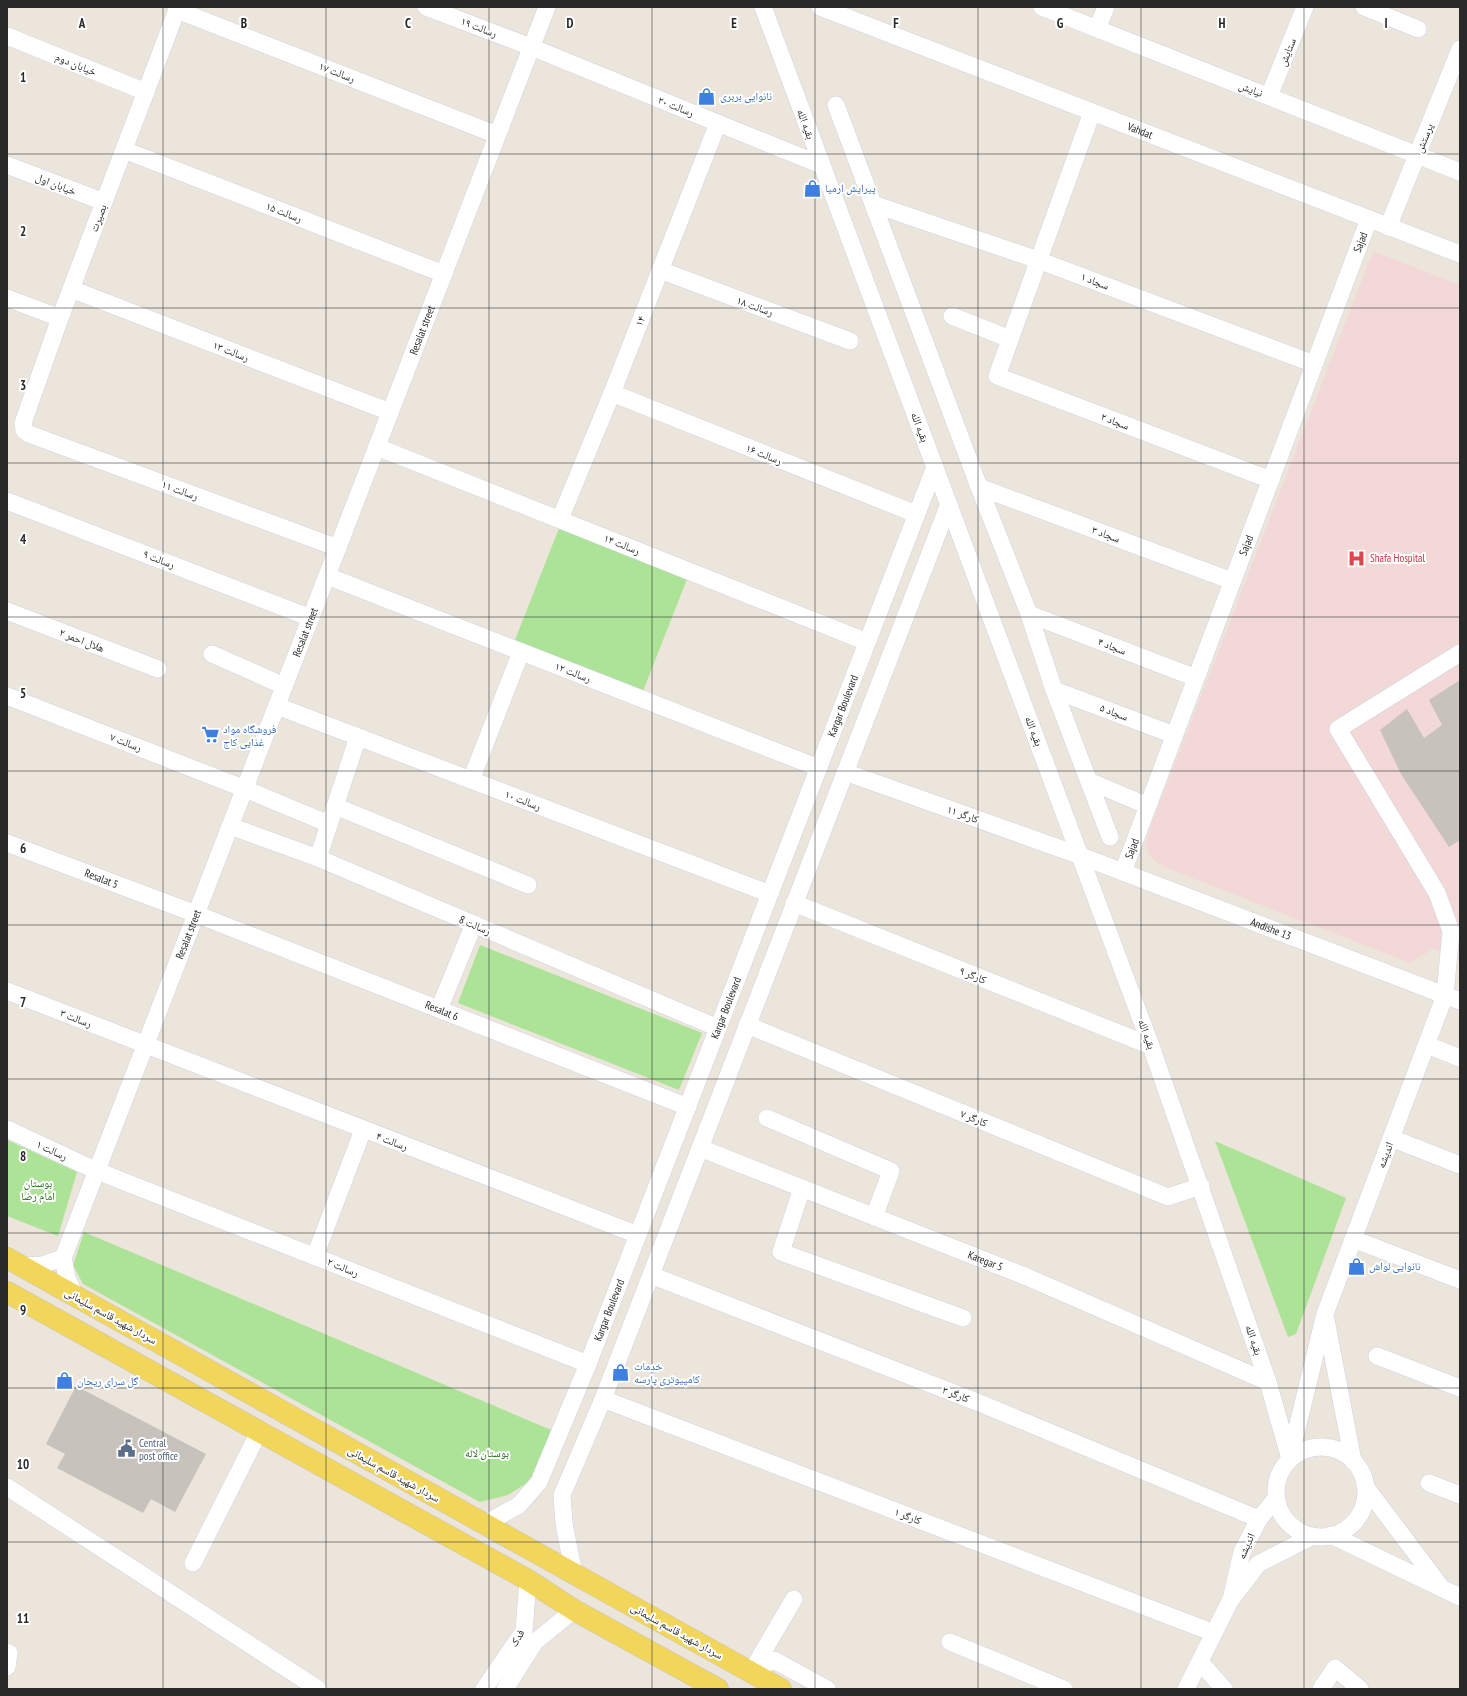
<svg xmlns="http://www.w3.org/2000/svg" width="1467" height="1696" font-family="'PT Sans Narrow','Noto Naskh Arabic',sans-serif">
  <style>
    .medical { fill: #f3d8d8 }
    .green { fill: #ace397 }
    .building { fill: #c7c2bb }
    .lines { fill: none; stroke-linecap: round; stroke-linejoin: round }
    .minor-casing { stroke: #d0d3e2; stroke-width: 18 }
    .major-casing { stroke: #c7c7c7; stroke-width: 22 }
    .minor { stroke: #fff; stroke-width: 17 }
    .major { stroke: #f1d65b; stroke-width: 21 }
    .grid { fill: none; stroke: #292929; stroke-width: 1; stroke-opacity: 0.55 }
    .labels { text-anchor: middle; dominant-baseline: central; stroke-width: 4; stroke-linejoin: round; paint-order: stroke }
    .street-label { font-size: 11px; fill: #292929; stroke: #fff }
    .shop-label { font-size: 11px; fill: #366cbe; stroke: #fff; text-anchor: start }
    .health-label { font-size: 11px; fill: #be3a42; stroke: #fff; text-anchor: start }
    .park-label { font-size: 11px; fill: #256619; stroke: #fff }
    .service-label { font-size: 11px; fill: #4e5e75; stroke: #fff; text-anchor: start }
    .grid-label { font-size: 13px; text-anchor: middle; font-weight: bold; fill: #292929; stroke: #fff; stroke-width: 4; stroke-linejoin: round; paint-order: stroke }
  </style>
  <rect width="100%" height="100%" fill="#ece5db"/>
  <!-- medical -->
  <polygon class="medical" points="1373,251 1460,285 1460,960 1433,949 1410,963 1166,868 1156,862 1149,854 1146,843 1149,831"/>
  <!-- green -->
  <g class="green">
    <polygon points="565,513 693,564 643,691 515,640"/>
    <polygon points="480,945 702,1033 679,1090 458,1003"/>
    <polygon points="7,1140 77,1172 58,1236 7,1216"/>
    <polygon points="1215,1141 1346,1198 1296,1334 1288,1337"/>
    <polygon points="84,1232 551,1430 533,1479 508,1495 480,1502 83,1284 73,1265"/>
  </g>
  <!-- building -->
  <g class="building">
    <polygon points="1460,680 1460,840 1449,847 1401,774 1380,730 1407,709 1424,738 1442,725 1429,700"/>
    <polygon points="76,1386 206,1454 175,1512 151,1499 143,1513 57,1468 65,1454 46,1444"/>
  </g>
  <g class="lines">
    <defs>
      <g id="minor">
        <polyline points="178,7 60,318 23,423 24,430 29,434 338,548"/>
        <polyline points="426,7 531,47 821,165"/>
        <polyline points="763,7 1151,1046 1268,1382 1290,1459"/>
        <path id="s1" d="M 820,7 L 1460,254"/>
        <polyline points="1042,7 1460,172"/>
        <polyline points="1364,7 1418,29"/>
        <polyline points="177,10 497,135"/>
        <polyline points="1097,29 1106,7"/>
        <polyline points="7,36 146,92"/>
        <polyline points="1269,96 1305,7"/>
        <polyline points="836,105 979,487 1029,614 1054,690 1110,837"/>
        <polyline points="1092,112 997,376 1271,480"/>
        <polyline points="124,150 444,274"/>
        <polyline points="7,165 104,202"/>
        <polyline points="873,204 1038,260 1314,364"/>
        <polyline points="1388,227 1460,49"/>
        <polyline points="660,270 850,341"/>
        <polyline points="71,289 390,412"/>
        <polyline points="7,298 60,318"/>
        <polyline points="952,316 1010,339"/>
        <polyline points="612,393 916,514"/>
        <polyline points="377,447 867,642"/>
        <polyline points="979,487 1232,581"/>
        <polyline points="7,501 311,618"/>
        <polyline points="560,519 612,393 718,123"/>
        <polyline points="327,576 819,768"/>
        <polyline points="7,611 158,669"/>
        <polyline points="1029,614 1196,678"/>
        <polyline points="212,654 284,686"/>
        <polyline points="1054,690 1174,735"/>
        <polyline points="7,696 245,789 329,824"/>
        <polyline points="277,706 770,894"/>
        <path id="s2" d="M 845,772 L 1081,856 L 1460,1001"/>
        <polyline points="471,780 521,652"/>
        <polyline points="1089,781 1148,806"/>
        <polyline points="335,806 528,885"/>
        <polyline points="230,826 318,858 718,1028"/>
        <path id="s3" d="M 7,843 L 196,914 L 688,1107"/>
        <polyline points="318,858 358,737"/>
        <path id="s4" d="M 1123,872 L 1369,219"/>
        <polyline points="794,903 1151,1046"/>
        <polyline points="7,991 638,1235"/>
        <polyline points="439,1009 474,924"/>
        <polyline points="747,1025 1168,1197 1201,1186"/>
        <polyline points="1427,1045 1460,1058"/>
        <polyline points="767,1118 891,1171 874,1217"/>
        <polyline points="7,1129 97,1171 588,1364"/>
        <polyline points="1391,1138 1460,1165"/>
        <path id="s5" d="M 700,1148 L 1027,1277 L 1268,1382"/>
        <polyline points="802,1188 781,1252 963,1318"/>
        <polyline points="1353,1239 1460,1280"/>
        <polyline points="315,1256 363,1130"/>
        <polyline points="20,1266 42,1265 63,1258"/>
        <polyline points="651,1275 982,1404 1259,1519"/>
        <path id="s6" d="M 75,1296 L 67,1278 L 63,1258 L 547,7"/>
        <polyline points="1326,1320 1353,1461"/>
        <polyline points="1377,1356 1460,1388"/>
        <polyline points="603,1399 1214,1633"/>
        <circle cx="1321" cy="1492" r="45"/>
        <polyline points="1290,1457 1325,1314 1445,995 1451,931 1437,893 1338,729 1460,653"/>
        <polyline points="1429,1483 1460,1495"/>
        <polyline points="1365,1486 1441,1587"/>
        <polyline points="7,1487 318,1689"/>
        <path id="s7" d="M 485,1524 L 519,1505 L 539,1482 L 588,1364 L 935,467"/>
        <polyline points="1331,1535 1460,1597"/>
        <polyline points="193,1563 259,1432"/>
        <polyline points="574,1574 564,1524 562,1495 603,1399 949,504"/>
        <polyline points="1232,1595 1242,1552 1259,1519 1276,1498"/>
        <polyline points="950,1642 1064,1689"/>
        <polyline points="7,1652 9,1653 7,1667"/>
        <polyline points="1200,1662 1224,1689"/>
        <polyline points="751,1672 774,1660 827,1689"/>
        <polyline points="751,1672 794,1599"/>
        <polyline points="484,1689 524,1631 528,1580"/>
        <polyline points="505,1689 535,1642 574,1610"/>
        <polyline points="1186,1689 1230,1601 1258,1564 1313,1536"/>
        <polyline points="1321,1689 1335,1668 1360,1689"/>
      </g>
      <g id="major">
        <polyline points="7,1258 781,1689"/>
        <polyline points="7,1292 528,1580 574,1610 718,1689"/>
      </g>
    </defs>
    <!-- minor casing -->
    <use href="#minor" class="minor-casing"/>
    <!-- major casing -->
    <use href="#major" class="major-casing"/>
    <!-- minor -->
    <use href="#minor" class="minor"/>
    <!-- major -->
    <use href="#major" class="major"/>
  </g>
  <!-- grid -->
  <path class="grid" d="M 163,7 L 163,1689M 326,7 L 326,1689M 489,7 L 489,1689M 652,7 L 652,1689M 815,7 L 815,1689M 978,7 L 978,1689M 1141,7 L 1141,1689M 1304,7 L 1304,1689M 7,154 L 1460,154M 7,308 L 1460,308M 7,463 L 1460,463M 7,617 L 1460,617M 7,771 L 1460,771M 7,925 L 1460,925M 7,1079 L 1460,1079M 7,1233 L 1460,1233M 7,1388 L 1460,1388M 7,1542 L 1460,1542"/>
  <!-- icons -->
  <defs>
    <symbol id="shop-bare" viewBox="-9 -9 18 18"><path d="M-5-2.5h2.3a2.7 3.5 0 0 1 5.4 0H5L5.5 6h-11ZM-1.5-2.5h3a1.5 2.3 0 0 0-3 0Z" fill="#3f7fe0" stroke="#fff" stroke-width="2.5" paint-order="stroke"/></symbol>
    <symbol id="hospital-bare" viewBox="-9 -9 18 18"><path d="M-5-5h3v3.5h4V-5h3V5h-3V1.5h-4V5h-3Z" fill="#e0444e" stroke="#fff" stroke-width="2.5" paint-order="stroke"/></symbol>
    <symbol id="supermarket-bare" viewBox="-9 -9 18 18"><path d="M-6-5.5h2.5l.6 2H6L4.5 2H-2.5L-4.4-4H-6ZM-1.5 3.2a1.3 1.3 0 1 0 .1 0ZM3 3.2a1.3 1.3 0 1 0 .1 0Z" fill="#3f7fe0" stroke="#fff" stroke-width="2.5" paint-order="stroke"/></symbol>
    <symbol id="civic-bare" viewBox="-9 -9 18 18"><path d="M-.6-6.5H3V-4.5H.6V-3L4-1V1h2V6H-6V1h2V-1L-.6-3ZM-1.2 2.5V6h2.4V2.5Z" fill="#5c6f8a" stroke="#fff" stroke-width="2.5" paint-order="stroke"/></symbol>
  </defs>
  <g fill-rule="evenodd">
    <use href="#shop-bare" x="694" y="84" width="25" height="25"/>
    <use href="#shop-bare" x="800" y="176" width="25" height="25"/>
    <use href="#hospital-bare" x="1344" y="546" width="25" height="25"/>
    <use href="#supermarket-bare" x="198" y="722" width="25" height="25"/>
    <use href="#shop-bare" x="1344" y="1254" width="25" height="25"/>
    <use href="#shop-bare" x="608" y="1360" width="25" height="25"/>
    <use href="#shop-bare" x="52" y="1368" width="25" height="25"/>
    <use href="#civic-bare" x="114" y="1436" width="25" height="25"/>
  </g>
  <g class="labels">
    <!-- street labels -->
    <g class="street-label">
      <text transform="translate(479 27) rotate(21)">رسالت ۱۹</text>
      <text transform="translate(1287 52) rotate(-68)">ستایش</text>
      <text transform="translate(76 64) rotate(22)">خیابان دوم</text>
      <text transform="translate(337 72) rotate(21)">رسالت ۱۷</text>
      <text transform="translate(1251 89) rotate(21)">نیایش</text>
      <text transform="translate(676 106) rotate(22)">رسالت ۲۰</text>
      <text transform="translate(806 124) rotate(70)">بقیه الله</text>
      <text stroke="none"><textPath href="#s1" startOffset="343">Vahdat</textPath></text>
      <text transform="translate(1424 138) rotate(-68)">پرستش</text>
      <text transform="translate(56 184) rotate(21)">خیابان اول</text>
      <text transform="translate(284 212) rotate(21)">رسالت ۱۵</text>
      <text transform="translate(98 218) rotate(-69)">بصیرت</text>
      <text stroke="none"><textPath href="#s4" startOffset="673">Sajad</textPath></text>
      <text transform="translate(1095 281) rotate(21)">سجاد ۱</text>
      <text transform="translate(755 306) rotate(20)">رسالت ۱۸</text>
      <text transform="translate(640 321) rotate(-68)">۱۴</text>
      <text stroke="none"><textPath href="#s6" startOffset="1035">Resalat street</textPath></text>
      <text transform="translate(231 351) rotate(21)">رسالت ۱۳</text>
      <text transform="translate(1115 421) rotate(21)">سجاد ۲</text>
      <text transform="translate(920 427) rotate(69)">بقیه الله</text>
      <text transform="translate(764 454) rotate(22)">رسالت ۱۶</text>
      <text transform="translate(180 490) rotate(20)">رسالت ۱۱</text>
      <text transform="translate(1106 534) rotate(20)">سجاد ۳</text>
      <text transform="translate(622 544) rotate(22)">رسالت ۱۴</text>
      <text stroke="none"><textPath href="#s4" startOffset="349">Sajad</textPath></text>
      <text transform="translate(159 559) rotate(21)">رسالت ۹</text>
      <text stroke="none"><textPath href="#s6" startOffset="711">Resalat street</textPath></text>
      <text transform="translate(82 640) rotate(21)">هلال احمر ۲</text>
      <text transform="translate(1112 646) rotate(21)">سجاد ۴</text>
      <text transform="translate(573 672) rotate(21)">رسالت ۱۲</text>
      <text stroke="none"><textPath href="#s7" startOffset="903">Kargar Boulevard</textPath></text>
      <text transform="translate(1114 712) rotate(21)">سجاد ۵</text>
      <text transform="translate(1034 731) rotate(69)">بقیه الله</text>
      <text transform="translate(126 742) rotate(21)">رسالت ۷</text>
      <text transform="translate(523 800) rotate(21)">رسالت ۱۰</text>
      <text transform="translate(963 814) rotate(20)">کارگر ۱۱</text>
      <text stroke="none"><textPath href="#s4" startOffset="25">Sajad</textPath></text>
      <text stroke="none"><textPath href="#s3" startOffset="101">Resalat 5</textPath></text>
      <text transform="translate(475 925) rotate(23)">رسالت 8</text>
      <text stroke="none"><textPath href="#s2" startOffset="454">Andishe 13</textPath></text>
      <text stroke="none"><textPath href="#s6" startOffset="387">Resalat street</textPath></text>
      <text transform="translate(973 975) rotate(22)">کارگر ۹</text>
      <text stroke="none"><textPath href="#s7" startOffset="579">Kargar Boulevard</textPath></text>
      <text stroke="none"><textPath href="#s3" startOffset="466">Resalat 6</textPath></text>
      <text transform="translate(76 1018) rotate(21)">رسالت ۳</text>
      <text transform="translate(1147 1034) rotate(70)">بقیه الله</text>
      <text transform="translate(974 1118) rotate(22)">کارگر ۷</text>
      <text transform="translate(392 1141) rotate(21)">رسالت ۴</text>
      <text transform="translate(52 1150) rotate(25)">رسالت ۱</text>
      <text transform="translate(1385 1155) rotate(-69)">اندیشه</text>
      <text stroke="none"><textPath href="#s5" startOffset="307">Karegar 5</textPath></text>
      <text transform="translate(343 1267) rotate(22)">رسالت ۲</text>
      <text stroke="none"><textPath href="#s7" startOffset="255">Kargar Boulevard</textPath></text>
      <text transform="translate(111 1316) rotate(29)">سردار شهید قاسم سلیمانی</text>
      <text transform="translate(1254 1340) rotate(71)">بقیه الله</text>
      <text transform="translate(956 1394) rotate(21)">کارگر ۳</text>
      <text transform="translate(394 1474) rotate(29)">سردار شهید قاسم سلیمانی</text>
      <text transform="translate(908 1516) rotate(21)">کارگر ۱</text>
      <text transform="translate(1246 1546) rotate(-67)">اندیشه</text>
      <text transform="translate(677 1631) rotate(29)">سردار شهید قاسم سلیمانی</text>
      <text transform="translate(517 1638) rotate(-60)">فدک</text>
    </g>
    <!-- shop labels -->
    <g class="shop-label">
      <text x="720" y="96">نانوایی بربری</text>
      <text x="825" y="188">پیرایش ارمیا</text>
      <text x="223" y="729">فروشگاه مواد<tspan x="223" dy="13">غذایی کاج</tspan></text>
      <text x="1369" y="1266">نانوایی لواش</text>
      <text x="634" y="1366">خدمات<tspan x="634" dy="13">کامپیوتری پارسه</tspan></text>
      <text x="77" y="1381">گل سرای ریحان</text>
    </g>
    <!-- health labels -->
    <g class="health-label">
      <text x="1370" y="558">Shafa Hospital</text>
    </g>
    <!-- park labels -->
    <g class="park-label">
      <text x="38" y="1183">بوستان<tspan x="38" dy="13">امام رضا</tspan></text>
      <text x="487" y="1453">بوستان لاله</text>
    </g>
    <!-- service labels -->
    <g class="service-label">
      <text x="139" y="1443">Central<tspan x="139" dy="13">post office</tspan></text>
    </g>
  </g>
  <g class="grid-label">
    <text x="82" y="28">A</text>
    <text x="244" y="28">B</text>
    <text x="408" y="28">C</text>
    <text x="570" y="28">D</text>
    <text x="734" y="28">E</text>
    <text x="896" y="28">F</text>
    <text x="1060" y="28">G</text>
    <text x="1222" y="28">H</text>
    <text x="1386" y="28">I</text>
    <text x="23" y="82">1</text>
    <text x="23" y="236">2</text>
    <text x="23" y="390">3</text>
    <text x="23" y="544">4</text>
    <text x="23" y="698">5</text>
    <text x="23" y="853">6</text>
    <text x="23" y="1007">7</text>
    <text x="23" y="1161">8</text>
    <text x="23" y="1315">9</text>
    <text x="23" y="1469">10</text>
    <text x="23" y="1623">11</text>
  </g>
  <!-- border -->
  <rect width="1467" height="1696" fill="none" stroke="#292929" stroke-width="16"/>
</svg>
